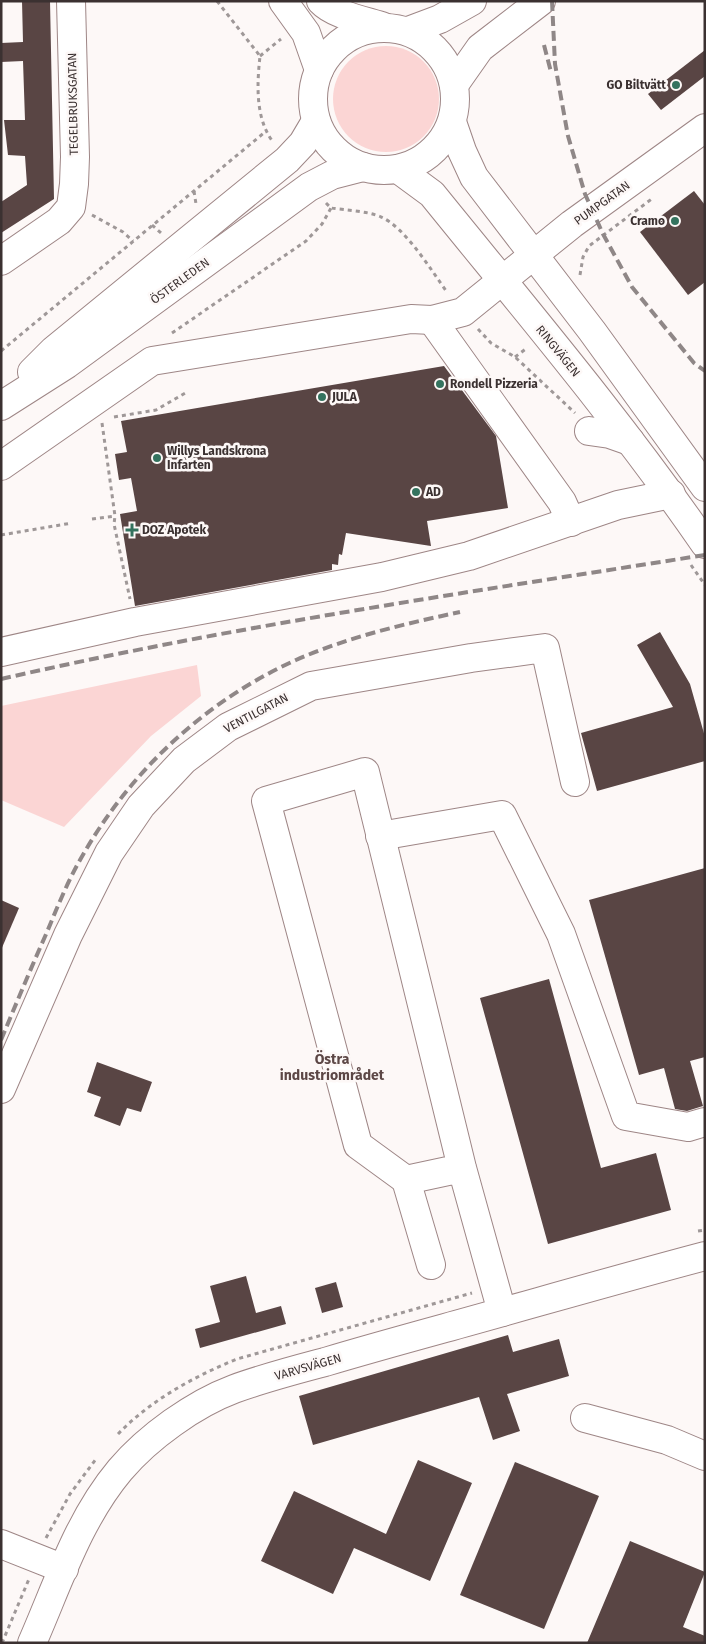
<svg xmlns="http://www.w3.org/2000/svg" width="706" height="1644" font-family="'Fira Sans',sans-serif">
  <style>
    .green { fill: #fbd5d4 }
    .building { fill: #594544 }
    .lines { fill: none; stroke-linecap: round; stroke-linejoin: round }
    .minor-casing { stroke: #9e8686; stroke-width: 30 }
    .major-casing { stroke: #9e8686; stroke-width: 30 }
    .path { stroke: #9f9898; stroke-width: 3; stroke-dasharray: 4 4; stroke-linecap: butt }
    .minor { stroke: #fff; stroke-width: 28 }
    .major { stroke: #fff; stroke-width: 28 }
    .rail { stroke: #8f8787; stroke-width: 4; stroke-dasharray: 10 5; stroke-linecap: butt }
    .poi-dot { fill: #34735f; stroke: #fdf8f7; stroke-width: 2 }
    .labels { text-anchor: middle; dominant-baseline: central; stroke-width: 5; stroke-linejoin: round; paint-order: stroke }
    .poi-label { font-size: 12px; font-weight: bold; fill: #3b3131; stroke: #fdf8f7; text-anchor: start }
    .street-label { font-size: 12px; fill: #3b3131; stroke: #fdf8f7 }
    .neighbourhood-label { font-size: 14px; font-weight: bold; fill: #5c4746; stroke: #fdf8f7 }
  </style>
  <rect width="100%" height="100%" fill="#fdf8f7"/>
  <!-- green -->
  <g class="green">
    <circle cx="386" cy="99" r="53"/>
    <polygon points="197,665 201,696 151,736 64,827 1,800 1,706"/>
  </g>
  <!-- building -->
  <g class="building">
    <polygon points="22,1 50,1 54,199 1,233 1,202 27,185 25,156 8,155 4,120 25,120 23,61 1,62 1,43 23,42"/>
    <polygon points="705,50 705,76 661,110 648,94"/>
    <polygon points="694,191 705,205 705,282 688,295 640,232"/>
    <polygon points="444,366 496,436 508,508 427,521 431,546 346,533 342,555 339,554 338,565 332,564 332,570 135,606 120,514 137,511 131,478 119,480 115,454 127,452 121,421"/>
    <polygon points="660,632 690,684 705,737 705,761 597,791 581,733 673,707 637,645"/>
    <polygon points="705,868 705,1057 690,1061 703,1106 687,1111 675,1109 664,1068 639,1075 589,900"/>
    <polygon points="1,900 19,908 1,950"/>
    <polygon points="549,979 601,1168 656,1153 671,1210 548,1244 480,998"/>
    <polygon points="97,1062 152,1082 141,1112 127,1108 120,1126 94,1116 101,1097 87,1092"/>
    <polygon points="246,1276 256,1313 281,1306 286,1324 200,1348 195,1329 220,1322 210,1286"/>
    <polygon points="336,1282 343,1307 322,1313 315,1288"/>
    <polygon points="508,1335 513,1352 559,1339 569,1376 507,1394 520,1431 493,1440 479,1397 313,1445 299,1396"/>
    <polygon points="418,1460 472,1483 430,1581 354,1548 333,1594 261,1561 294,1491 386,1534"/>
    <polygon points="515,1462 599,1496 544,1629 460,1595"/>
    <polygon points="630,1541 705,1572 683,1627 705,1636 705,1643 587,1643"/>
  </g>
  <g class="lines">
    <defs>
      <g id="minor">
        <polyline points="1,261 59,221 71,207 74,184 75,157 71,1"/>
        <polyline points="432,320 562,502 571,522"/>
        <polyline points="589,431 610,434 630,441"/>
        <polyline points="1,466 152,361 411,319 432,320 463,312 572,224 705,128"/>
        <polyline points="1,652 135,622 382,577 469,556 618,505 671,494"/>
        <polyline points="380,836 502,815 561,934 626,1116 688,1127 705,1122"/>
        <polyline points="1,1089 68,935 109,853 141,806 184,760 228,727 311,686 471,658 545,648 575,782"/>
        <polyline points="462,1168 406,1180 358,1145 266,801 365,772 462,1168 502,1312"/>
        <polyline points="406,1180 431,1265"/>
        <polyline points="585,1418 667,1440 705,1456"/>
        <polyline points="1,1544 64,1569"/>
        <path d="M 32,1643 C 58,1584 78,1520 120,1470 C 148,1437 194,1404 234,1389 C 264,1378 295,1370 325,1362 C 365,1350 405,1339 445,1328 C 532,1304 618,1279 705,1256"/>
      </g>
      <g id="major">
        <polyline points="283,1 306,33 319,70"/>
        <path d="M 321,1 C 334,15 366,21 384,27"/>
        <circle cx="384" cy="99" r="71"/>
        <polyline points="408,31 440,19 472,1"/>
        <polyline points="454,85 480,48 541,1"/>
        <polyline points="452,122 462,151 474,177 592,331 705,487"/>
        <path d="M 398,169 L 432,194 C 525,309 621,422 705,544"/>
        <polyline points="32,372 54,350 287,160 303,143 316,121"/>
        <polyline points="1,406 67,364 309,187 332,175 363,167"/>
      </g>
    </defs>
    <!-- minor casing -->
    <use href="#minor" class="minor-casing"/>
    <!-- major casing -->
    <use href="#major" class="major-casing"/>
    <!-- path -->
    <g class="path">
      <path d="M 217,1 L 260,56 C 257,84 255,118 273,142"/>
      <polyline points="260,56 281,39"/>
      <polyline points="194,191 196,204"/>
      <path d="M 326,203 L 331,208 C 345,210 368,211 381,217 C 405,227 431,270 447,292"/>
      <polyline points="92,215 123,232 133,241"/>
      <polyline points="152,225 161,233"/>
      <polyline points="580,275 583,257 589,246 653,198"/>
      <polyline points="478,329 491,343 515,357 575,413"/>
      <polyline points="172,333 306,241 322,224 331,208"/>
      <polyline points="1,351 265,132"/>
      <polyline points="515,357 527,348"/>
      <polyline points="114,417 156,410 187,392"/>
      <polyline points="102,423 115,516 114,524 130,599"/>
      <polyline points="92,519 115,516"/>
      <polyline points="1,535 72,523"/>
      <polyline points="691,565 705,585"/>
      <polyline points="698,1231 705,1230"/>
      <path d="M 118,1434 C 151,1400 193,1377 237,1359 L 472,1293"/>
      <polyline points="46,1538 70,1494 96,1459"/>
      <polyline points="2,1643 29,1579"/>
    </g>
    <!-- minor -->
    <use href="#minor" class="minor"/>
    <!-- major -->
    <use href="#major" class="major"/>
    <!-- rail -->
    <g class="rail">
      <polyline points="552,1 555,64 568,136 585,194 603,234 632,287 694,363 705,371"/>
      <polyline points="544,45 551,72"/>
      <path d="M 1,679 C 233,626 470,592 705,555"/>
      <path d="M 1,1040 C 16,1004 31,968 47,932 C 57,908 67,883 80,860 C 129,772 205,701 296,660 C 348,637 404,624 460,612"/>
    </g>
  </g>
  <!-- markers -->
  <g class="poi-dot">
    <circle cx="676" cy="85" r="5"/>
    <circle cx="675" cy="221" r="5"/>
    <circle cx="440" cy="384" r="5"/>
    <circle cx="322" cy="397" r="5"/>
    <circle cx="157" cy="458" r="5"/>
    <circle cx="416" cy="492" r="5"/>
    <path d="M129.5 522.5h5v5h5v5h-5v5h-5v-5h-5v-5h5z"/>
  </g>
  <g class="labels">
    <!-- poi labels -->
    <g class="poi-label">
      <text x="666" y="85" text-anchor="end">GO Biltvätt</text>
      <text x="665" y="221" text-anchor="end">Cramo</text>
      <text x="450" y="384">Rondell Pizzeria</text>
      <text x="332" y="397">JULA</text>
      <text x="167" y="451">Willys Landskrona<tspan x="167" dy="14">Infarten</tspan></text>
      <text x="426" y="492">AD</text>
      <text x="142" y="530">DOZ Apotek</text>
    </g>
    <!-- street labels -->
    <g class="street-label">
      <text transform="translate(73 104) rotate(-91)">TEGELBRUKSGATAN</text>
      <text transform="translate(602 203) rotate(-36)">PUMPGATAN</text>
      <text transform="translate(180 281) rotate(-36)">ÖSTERLEDEN</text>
      <text transform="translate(558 351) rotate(51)">RINGVÄGEN</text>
      <text transform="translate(256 713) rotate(-28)">VENTILGATAN</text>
      <text transform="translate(308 1367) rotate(-16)">VARVSVÄGEN</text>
    </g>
    <!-- neighbourhood labels -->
    <g class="neighbourhood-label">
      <text x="332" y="1059">Östra<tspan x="332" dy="16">industriområdet</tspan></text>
    </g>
  </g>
  <!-- border -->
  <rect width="706" height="1644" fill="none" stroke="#3b3131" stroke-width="5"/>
</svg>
